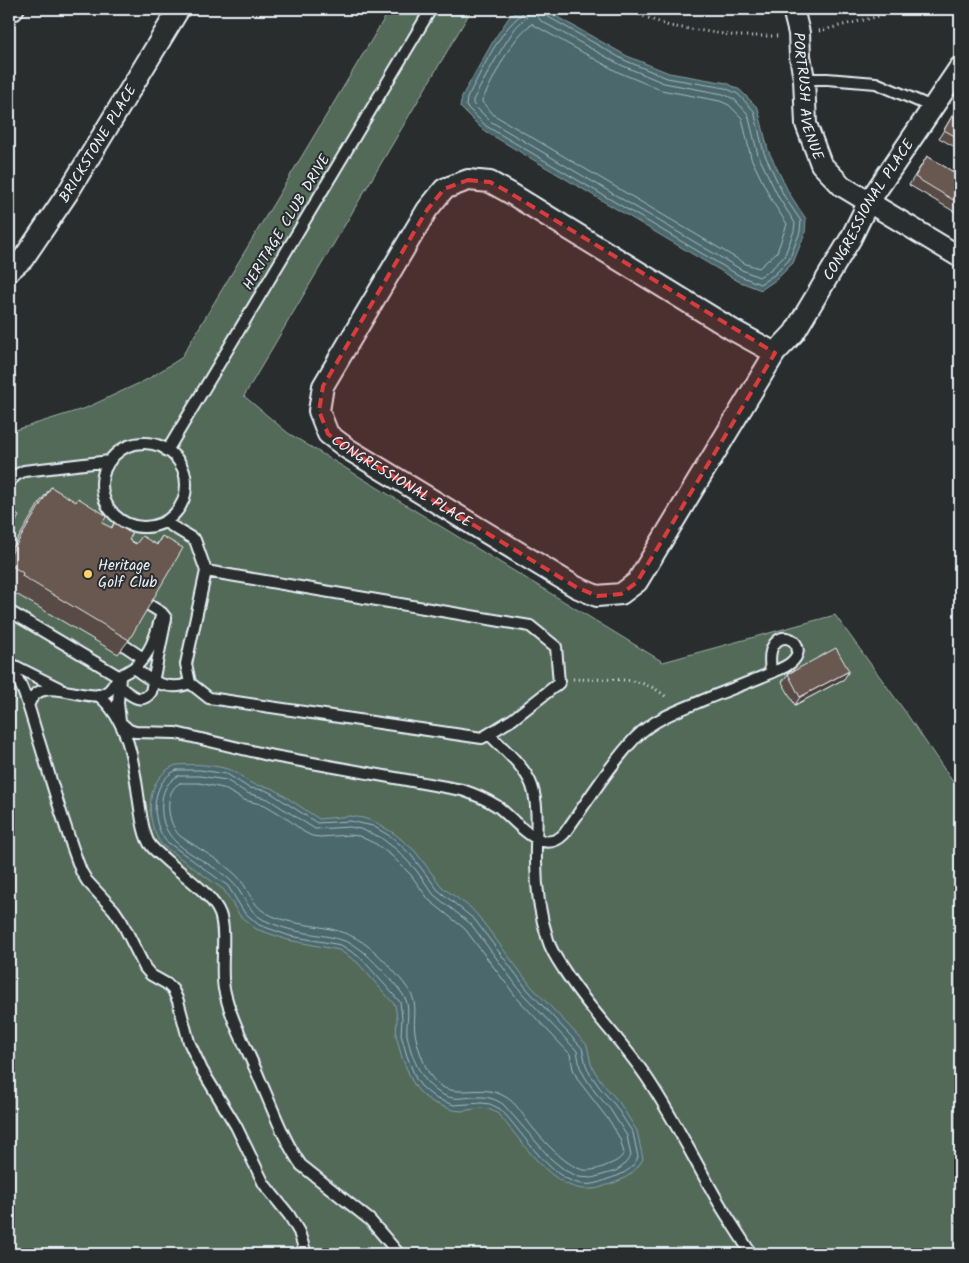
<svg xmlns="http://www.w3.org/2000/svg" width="969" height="1263" viewBox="0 0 969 1263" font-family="Kalam,sans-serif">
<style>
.green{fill:#526b58;stroke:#9daea8}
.water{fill:#4b696d;stroke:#8a9fa5}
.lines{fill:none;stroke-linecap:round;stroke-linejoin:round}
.shore{stroke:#a9bbc0;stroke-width:1}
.service-casing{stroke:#e8f1f8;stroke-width:14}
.minor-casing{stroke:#e8f1f8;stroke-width:24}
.path{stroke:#e8f1f8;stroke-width:3;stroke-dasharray:1 4;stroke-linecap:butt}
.service{stroke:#2a2d2e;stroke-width:10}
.minor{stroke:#2a2d2e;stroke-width:20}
.wall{fill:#594c44;stroke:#e8f1f8}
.shaded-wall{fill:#483e37;stroke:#e8f1f8}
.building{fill:#67584f;stroke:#e8f1f8}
.marked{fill:#d83c3d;fill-opacity:0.2;stroke:#d83c3d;stroke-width:4;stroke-dasharray:10 6;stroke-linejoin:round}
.poi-dot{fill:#ffd166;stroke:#2a2d2e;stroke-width:2}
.labels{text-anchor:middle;stroke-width:4;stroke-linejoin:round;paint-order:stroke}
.street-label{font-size:15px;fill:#e8f1f8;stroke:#2a2d2e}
.poi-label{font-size:15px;fill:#e8f1f8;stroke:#2a2d2e;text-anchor:start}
</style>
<rect width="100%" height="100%" fill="#2a2d2e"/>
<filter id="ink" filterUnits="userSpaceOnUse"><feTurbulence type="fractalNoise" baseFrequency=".02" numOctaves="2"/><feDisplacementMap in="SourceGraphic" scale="10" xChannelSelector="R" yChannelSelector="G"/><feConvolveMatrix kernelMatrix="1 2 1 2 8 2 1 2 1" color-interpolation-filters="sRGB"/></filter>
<g filter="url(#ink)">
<path class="green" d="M 390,9 L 472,9 L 244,396 L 288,433 L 663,662 L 835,615 L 904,710 L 957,788 L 960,790 L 960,1254 L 9,1254 L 9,432 L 86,408 L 148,379 L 181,358 Z"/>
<path class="water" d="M 521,9 L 543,9 L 627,56 L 669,73 L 727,83 L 740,90 L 758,108 L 768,150 L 789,193 L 806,219 L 805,233 L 793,263 L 777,279 L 761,290 L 738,281 L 483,130 L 460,107 L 462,96 L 495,38 L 510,16 Z
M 176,765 C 194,764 218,764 235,772 C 241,775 245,780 251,783 C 259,787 266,785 274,789 L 319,819 L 350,816 L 363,818 L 375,822 L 395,834 L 415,851 L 442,887 L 471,908 L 479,917 L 531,986 L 587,1045 L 591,1064 L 595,1072 L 604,1085 L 619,1102 L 637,1131 L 643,1159 C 635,1173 625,1179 611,1184 C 605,1185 599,1189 593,1189 C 552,1194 521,1138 497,1113 L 489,1109 L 481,1108 L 462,1111 L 453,1110 L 434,1103 L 425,1097 L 417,1089 L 412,1081 L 402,1058 L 396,1035 L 397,1018 L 395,1005 L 357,962 L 339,950 L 288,940 L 256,929 L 240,916 L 224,890 L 162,845 C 144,821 145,777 176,765 Z"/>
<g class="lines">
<path class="shore" d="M 523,9 L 522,14 C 498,32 482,71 467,98 L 466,106 L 486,126 L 740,276 L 760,284 L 774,275 L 789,260 L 800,232 L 801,221 L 784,196 L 764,153 L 754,111 L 738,94 L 725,88 L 667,78 L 624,60 L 545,15 L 542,9
M 529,9 C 529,19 519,22 514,30 C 499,52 486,76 473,100 L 473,104 L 490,121 L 742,270 L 759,277 L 770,270 L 784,257 L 794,231 L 795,223 L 779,198 L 758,155 L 748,114 L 734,99 L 723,94 L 664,83 L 621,65 L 541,21 L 536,15 L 535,9
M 532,24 L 618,72 L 661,90 L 720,101 L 729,105 L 742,118 L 751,158 L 772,201 L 787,224 L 777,252 L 759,268 L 746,264 L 494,115 L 482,102 L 482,100 C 495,77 510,38 532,24 Z
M 177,770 L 200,770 L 227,774 L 249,788 L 265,790 L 271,793 L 317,823 L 350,821 L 373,826 L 393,838 L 411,855 L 438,890 L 475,920 L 527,989 L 582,1048 L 586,1065 L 590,1074 L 600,1088 L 615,1105 L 633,1133 L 638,1157 C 632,1171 621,1175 608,1179 C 603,1181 598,1183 593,1184 C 554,1190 524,1132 500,1109 L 490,1104 L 481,1103 L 454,1105 L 437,1099 L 429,1093 L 421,1086 L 416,1079 L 407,1056 L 401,1035 L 402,1018 L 400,1002 L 361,958 L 341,945 L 290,936 L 259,925 L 244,912 L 228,886 L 166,841 C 150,821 150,781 177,770 Z
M 178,776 L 200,776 L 226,780 L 247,793 L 268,799 L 315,829 L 350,827 L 360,829 L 380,837 L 397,850 L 416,870 L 434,895 L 471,924 L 522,993 L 577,1051 L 580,1067 L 585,1077 L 595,1092 L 610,1109 L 627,1136 L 631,1156 L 623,1166 L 616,1171 L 592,1178 L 579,1177 L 566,1171 L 551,1159 L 503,1104 C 496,1100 490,1097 481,1097 C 464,1096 455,1103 438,1092 C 421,1081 410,1054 407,1034 C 406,1023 410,1011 406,1000 C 400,987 376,964 366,954 C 349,938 329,937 307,933 C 292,931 277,926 264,920 C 246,911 244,892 230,880 C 201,853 157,849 162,800 C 163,790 169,780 178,776 Z
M 180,783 L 199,783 L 223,788 L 244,800 L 265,805 L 285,817 L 304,832 L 312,836 L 320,837 L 349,835 L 359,836 L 376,844 L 392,856 L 411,875 L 429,900 L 465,929 L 517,998 L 570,1054 L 573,1069 L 578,1080 L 611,1123 L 620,1139 L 624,1153 C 619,1162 611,1163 603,1167 C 597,1169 591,1171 584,1170 C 565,1167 537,1134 526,1119 C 519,1109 513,1100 502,1095 C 477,1082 449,1104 430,1075 C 424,1065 416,1043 415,1032 C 413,1021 417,1010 413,998 C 409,986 380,955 369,947 C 336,920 301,931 266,913 C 251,905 248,886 236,875 C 221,861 198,848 180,836 C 168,825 162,792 180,783 Z"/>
<g class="service-casing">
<path id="service" d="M 16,14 L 19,9
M 804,79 L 827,79 L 876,83 L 932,107
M 9,378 L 9,381
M102 485a42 42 0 1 1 84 0a42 42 0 1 1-84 0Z
M 167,451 L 431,9
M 9,482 L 16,475 L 24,471 L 110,461
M 165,522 L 195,540 L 206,571 L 530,626 L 556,647 L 559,683 L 513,719 L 482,738 L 209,698 L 190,683 L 186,664 L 206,571
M 9,611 L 120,677
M 125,646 L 143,658
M 9,663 L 59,688
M 9,666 C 25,684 32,721 40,744 C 53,787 65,829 81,871 L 87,881 L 114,910 L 122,922 L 145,968 L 151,975 L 167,984 L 173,990 L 178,1001 L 189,1042 L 202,1070 L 236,1126 L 264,1184 L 289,1215 L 299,1232 L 306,1254
M 134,668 C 150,681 169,692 190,683
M 120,677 L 118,702 L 120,722 L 129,730 L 135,732 L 176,733 L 268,755 L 462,790 C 474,794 486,799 497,806 C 515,819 541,858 564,834 C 587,802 609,766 636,737 C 655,718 682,709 706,699 C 731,689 756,680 780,669 C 814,655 791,629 777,641 C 768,649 770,662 771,673
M 119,686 C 129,694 141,706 151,692 L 166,618 L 162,613 L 149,605
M 98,695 C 129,720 134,765 139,802 C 141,814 142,827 147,839 C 150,848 160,854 167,861 C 182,874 213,895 220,914 C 227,933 220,966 224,989 C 231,1021 248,1050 260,1080 C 273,1109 283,1139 301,1165 L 370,1220 L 399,1254
M 28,706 C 38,673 80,700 100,695 C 112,692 112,685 119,677 C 123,673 130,671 135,667 C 152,652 156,634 162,613
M 489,734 C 504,750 524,765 532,786 C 540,811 535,837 536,862 C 536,888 540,915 548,940 C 551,951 558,961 564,970 C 588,1009 622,1040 647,1078 C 674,1118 695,1162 719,1203 C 729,1220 741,1237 751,1254"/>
</g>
<g class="minor-casing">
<g id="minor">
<path id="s1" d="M 793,9 L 799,33 L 800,56 L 804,79 L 806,124 L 821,164 L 842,186 L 960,257"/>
<path id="s2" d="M 9,271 L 23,259 L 67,194 L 179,9"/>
<path id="s3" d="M 775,353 L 733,330 L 510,193 L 490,182 L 468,180 L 444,189 L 427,210 L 323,386 L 319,411 L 328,434 L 348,449 L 576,587 L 597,596 L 621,594 L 637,582 L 775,353 L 794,333 L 851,238 L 868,203 L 960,67"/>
</g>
</g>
<path class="path" d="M 625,9 L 669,26 L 738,36 L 780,36
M 819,31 L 876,17 L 895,9
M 573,679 C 605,681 642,673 667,698"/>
<use href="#service" class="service"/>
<use href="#minor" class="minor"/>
</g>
<path class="wall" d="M 955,111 L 960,114 L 960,150 L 939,138 Z
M 927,156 L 960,176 L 960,215 L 909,185 Z
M 51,487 L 102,523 L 111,528 L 114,523 L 129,540 L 136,544 L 156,545 L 162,536 L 129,640 L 118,654 L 11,591 L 13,587 L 9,585 L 9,554 L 40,502 Z
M 788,674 L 844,679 L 795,705 L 782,682 Z"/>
<path class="shaded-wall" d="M 849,671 L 844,679 L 795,705 L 800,697 Z"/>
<path class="building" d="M 955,111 L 960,114 L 960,139 L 944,130 Z
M 927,156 L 960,176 L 960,204 L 915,177 Z
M 51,487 L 76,502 L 78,498 L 107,516 L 102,523 L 112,528 L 114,523 L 132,534 L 129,540 L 136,544 L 142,536 L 157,545 L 162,536 L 183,548 L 129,640 L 22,576 L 23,573 L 9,564 L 9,557 Z
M 9,510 L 19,516 L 9,534 Z
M 836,648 L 849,671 L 800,697 L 788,674 Z"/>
</g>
<path class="marked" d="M 468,180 L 490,182 L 510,193 L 775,353 L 637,582 L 621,594 L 597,596 L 576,587 L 348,449 L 328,434 L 319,411 L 323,386 L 427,210 L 444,189 Z"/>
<circle class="poi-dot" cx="88" cy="574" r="5"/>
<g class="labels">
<g class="street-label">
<text dy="5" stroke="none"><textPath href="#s1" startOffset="89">PORTRUSH AVENUE</textPath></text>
<text dy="5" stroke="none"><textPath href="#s2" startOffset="156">BRICKSTONE PLACE</textPath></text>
<text dy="5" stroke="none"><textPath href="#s3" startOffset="1459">CONGRESSIONAL PLACE</textPath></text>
<text transform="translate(286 222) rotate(-59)" y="5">HERITAGE CLUB DRIVE</text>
<text dy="5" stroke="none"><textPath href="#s3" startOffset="749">CONGRESSIONAL PLACE</textPath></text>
</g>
<g class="poi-label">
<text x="98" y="570">Heritage<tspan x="98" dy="17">Golf Club</tspan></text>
</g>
</g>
<rect width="969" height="1263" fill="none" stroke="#2a2d2e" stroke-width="30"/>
<rect x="15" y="15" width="939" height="1233" fill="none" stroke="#e8f1f8" stroke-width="2" filter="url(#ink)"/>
</svg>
